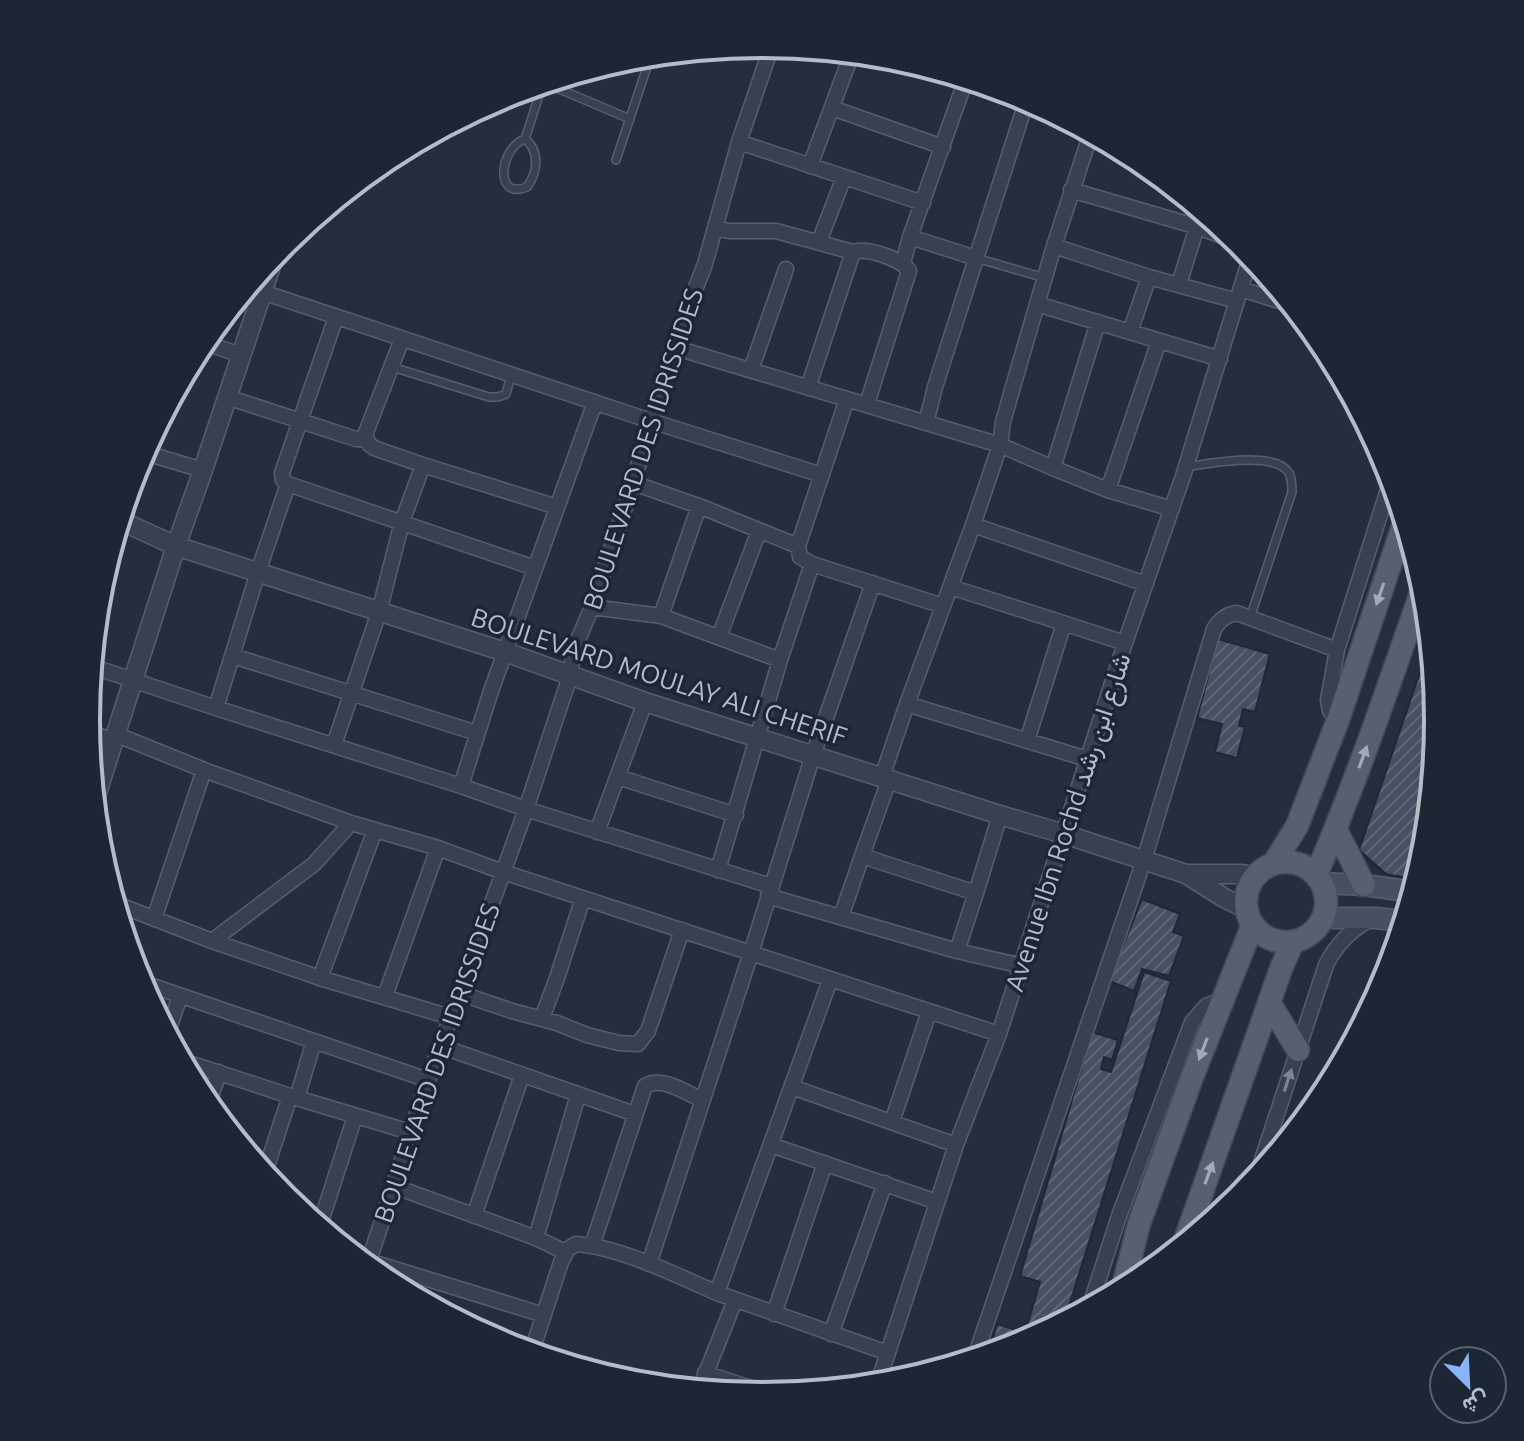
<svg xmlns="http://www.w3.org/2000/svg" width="1524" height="1441" viewBox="0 0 1524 1441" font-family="Ubuntu,Vazirmatn,sans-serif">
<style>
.building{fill:url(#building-hatch);stroke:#1f2835;stroke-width:2}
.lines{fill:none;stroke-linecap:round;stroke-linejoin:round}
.service-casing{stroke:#565f6c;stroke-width:10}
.minor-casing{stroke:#565f6c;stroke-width:17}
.tertiary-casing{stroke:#565f6c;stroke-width:21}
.secondary-casing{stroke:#565f6c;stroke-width:23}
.primary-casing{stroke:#414a57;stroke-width:25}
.service{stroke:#38414e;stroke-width:7}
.minor{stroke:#38414e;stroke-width:14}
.tertiary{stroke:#38414e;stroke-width:18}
.secondary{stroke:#465061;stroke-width:20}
.primary{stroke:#56606e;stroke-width:22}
.oneway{fill:#a1aab7}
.oneway2{fill:#7c8592}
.labels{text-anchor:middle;stroke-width:7;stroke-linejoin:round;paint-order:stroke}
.street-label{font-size:26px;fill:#b4bcc9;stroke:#1d2633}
.rim{fill:none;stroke:#b4bcc9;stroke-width:4}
</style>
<defs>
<pattern id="building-hatch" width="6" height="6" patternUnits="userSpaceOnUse" patternTransform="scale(2)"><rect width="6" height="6" fill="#455162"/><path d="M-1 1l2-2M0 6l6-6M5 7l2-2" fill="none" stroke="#5d6877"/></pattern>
</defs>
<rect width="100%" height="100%" fill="#242f3e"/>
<path class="building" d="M 1218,639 L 1270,654 L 1255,712 L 1243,709 L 1239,726 L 1245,727 L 1237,758 L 1215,752 L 1222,724 L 1197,718 Z
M 1431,640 L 1438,721 L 1425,853 L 1417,880 L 1386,874 L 1359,850 Z
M 1142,899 L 1180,914 L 1173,932 L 1184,936 L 1169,976 L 1142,969 L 1134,991 L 1109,981 Z
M 1144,972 L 1171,981 L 1064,1322 L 1020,1346 L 988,1356 L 997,1324 L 1025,1333 L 1040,1282 L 1020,1276 L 1092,1032 L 1118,1040 L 1112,1060 L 1104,1057 L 1101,1069 L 1111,1072 Z"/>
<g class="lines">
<g class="service-casing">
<path id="service" d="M 545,83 L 630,119
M 525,139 C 540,151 538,172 527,187 C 493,201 500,147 525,139 Z
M 525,139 L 543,83
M 616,160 L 651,55
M 976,258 L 1045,278
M 392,367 L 489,397 L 498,397 L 506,394 L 511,375
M 1185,467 C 1208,464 1275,450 1289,473 C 1292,479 1292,485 1292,492 L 1250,618"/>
</g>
<g class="minor-casing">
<path id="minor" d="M 832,108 L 943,147
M 1091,133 L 1054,246 L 1149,277 L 1237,301
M 739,142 L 923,203
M 810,166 L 852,53
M 1071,190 L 1198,227 L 1241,243
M 715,228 L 729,231 L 776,231 L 853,252
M 910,237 L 976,258
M 819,242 L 844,177
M 903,263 L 910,237 L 966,79
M 1149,277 L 1130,332 L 1220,359
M 1179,284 L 1202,211
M 247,287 L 651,421 L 822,475
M 1241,289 L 1292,305
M 1037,304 L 1130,332
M 336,317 L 282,473 L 283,480 L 288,484 L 535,568
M 1098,322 L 1053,468 L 1108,490
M 1159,341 L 1108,490 L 1172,509
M 202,342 L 241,355
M 673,347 L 1000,445 L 1053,468
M 751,370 L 786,269
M 808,388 L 853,252 C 867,247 902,259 909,271 L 867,404
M 227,397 L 356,439 L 367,440
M 847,399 L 798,546 L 800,557 L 812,564 L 943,606
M 926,423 L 935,387 L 1027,99
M 142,452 L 203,470
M 423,465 L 557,507
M 633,483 L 699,506 L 798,546
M 973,525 L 1146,584
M 951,587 L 1125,643
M 97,600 L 121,521
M 592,607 L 661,616 L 780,660
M 661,616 L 699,506
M 719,637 L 759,531
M 233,656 L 477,733
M 91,666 L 216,708 L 461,786 L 526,809 L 771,886
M 907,704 L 1087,759
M 216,708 L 258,572 L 288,484
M 1338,720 L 1330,711 L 1328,700 L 1337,650 L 1392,477
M 87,731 L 113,741
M 115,734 L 204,770 L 351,823 L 438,848 L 503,872 L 999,1034
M 1027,741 L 1064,623
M 334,745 L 379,612 L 402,522 L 423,465 L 374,448 L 369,444 L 365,435 L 402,339
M 618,777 L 736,815
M 882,777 L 907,704 L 973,525 L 1000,445 L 1003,422 L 1012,390 L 1054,246
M 889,780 L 862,856 L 976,893 L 957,951 L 1022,966
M 461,786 L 491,691 L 595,402
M 597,832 L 645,702
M 718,870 L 780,660 L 812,564
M 976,893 L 1000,815
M 768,896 L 957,951
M 114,903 L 212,941 L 320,978 L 375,830
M 841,917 L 862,856
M 154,919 L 204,770
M 212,941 L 314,864 L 351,823
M 320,978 L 450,1017
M 138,981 L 428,1080
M 459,993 L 512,1011 L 557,1023 L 587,1035 L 619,1043 L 638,1044 L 648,1031 L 682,930
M 385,996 L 438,848
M 542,1018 L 557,978 L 583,898
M 167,1035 L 180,996
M 440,1046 L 635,1114
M 180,1060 L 290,1096 L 410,1132
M 792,1087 L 956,1145
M 297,1098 L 314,1041
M 208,1106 L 219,1072
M 892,1122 L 929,1012
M 771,1145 L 937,1202
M 264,1175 L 290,1096
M 1255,1181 L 1326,965 C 1336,945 1350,930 1370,920
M 393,1186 L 536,1238
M 474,1216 L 522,1075
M 319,1228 L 355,1116
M 592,1246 L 645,1086 C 662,1076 685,1092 702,1100
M 565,1252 L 536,1238 L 578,1095
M 353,1256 L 544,1315
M 649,1264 L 751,953 L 813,755 L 873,583
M 367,1267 L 428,1080 L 526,809 L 570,676 L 574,649 L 592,607 L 633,483 L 673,347 L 705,264 L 739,142 L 772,45
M 717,1293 L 888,1353
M 1089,1309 L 1119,1216 L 1192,1022 L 1206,1006 L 1223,999
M 774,1314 L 825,1163
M 831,1334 L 885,1183
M 531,1354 L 561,1262 L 568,1249 L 576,1244 C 620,1247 676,1275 717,1293 L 830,980
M 974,1360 L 1144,860 L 1214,629 C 1220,620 1225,615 1237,613 L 1337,650
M 705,1373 L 775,1396
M 877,1386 L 956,1145 L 999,1034 L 1125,643 L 1183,476 L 1251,255
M 699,1391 L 735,1300"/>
</g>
<g class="tertiary-casing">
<path id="tertiary" d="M 119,520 L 176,546 L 505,652 L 645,702 L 1000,815 L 1064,834 L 1186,874 L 1224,898 L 1247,909
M 94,802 L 176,546 L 203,470 L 276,251
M 1186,874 L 1241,874 L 1255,876"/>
</g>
<g class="secondary-casing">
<path id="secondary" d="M 1322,883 L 1364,885 L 1414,892
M 1323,918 L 1375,918 L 1405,921"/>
</g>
<g class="primary-casing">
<path id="primary" d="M 1336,830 L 1364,885
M1246 902a40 40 0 1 1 80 0a40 40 0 1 1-80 0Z
M 1274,863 L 1297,826 L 1338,720 L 1405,520
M 1316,875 C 1357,780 1390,682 1424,584
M 1269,1002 L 1298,1050
M 1183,1246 L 1282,966 L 1293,942
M 1122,1291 L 1139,1224 L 1191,1080 L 1253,924"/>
</g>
<use href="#service" class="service"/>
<use href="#minor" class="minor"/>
<use href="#tertiary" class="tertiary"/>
<use href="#secondary" class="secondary"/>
<use href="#primary" class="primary"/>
</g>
<defs><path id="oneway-solid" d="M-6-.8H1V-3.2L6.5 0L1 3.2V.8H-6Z" transform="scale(2)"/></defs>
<g class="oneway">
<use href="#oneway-solid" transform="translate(1380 594) rotate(109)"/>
<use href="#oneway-solid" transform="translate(1363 757) rotate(-70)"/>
<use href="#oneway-solid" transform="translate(1203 1049) rotate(111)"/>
<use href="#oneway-solid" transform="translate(1209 1173) rotate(-70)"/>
</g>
<use class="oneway2" href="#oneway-solid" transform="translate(1288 1080) rotate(-72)"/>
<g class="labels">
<g class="street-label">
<text transform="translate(643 449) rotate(-72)" y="9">BOULEVARD DES IDRISSIDES</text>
<text transform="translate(659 677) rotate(18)" y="9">BOULEVARD MOULAY ALI CHERIF</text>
<text transform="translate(1068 822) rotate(-72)" y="9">Avenue Ibn Rochd شارع ابن رشد</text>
<text transform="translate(437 1063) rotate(-71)" y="9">BOULEVARD DES IDRISSIDES</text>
</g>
</g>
<path d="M0 0H1524V1441H0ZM100 720a662 662 0 1 1 1324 0a662 662 0 1 1-1324 0Z" fill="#1d2633" fill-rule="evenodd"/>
<path class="rim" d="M100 720a662 662 0 1 1 1324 0a662 662 0 1 1-1324 0Z"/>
<g transform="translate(1468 1385) rotate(156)"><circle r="38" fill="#1d2633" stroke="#59626f" stroke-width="2"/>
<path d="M0-6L14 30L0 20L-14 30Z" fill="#8ab4f8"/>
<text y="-12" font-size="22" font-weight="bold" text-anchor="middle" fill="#b4bcc9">ش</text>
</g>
</svg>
